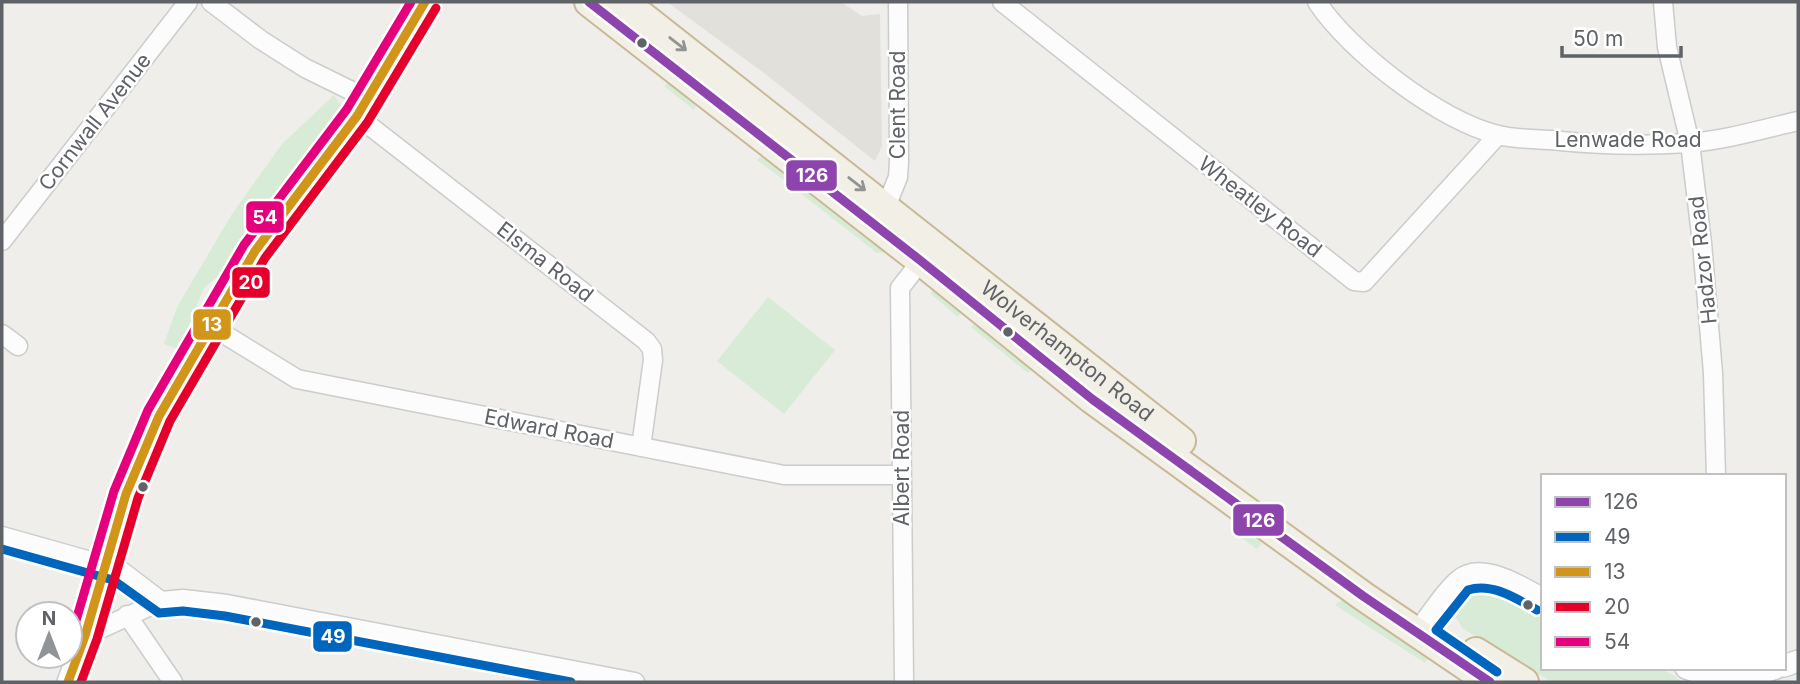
<svg xmlns="http://www.w3.org/2000/svg" width="1800" height="684" viewBox="0 0 1800 684" font-family="Inter,sans-serif">
<style>
.education{fill:#e2e0da}
.green{fill:#d8ebd6}
.lines{fill:none;stroke-linecap:round;stroke-linejoin:round}
.minor-casing{stroke:#cbcccc;stroke-width:21}
.tertiary-casing{stroke:#cbcccc;stroke-width:24}
.trunk-casing{stroke:#c8b996;stroke-width:32}
.minor{stroke:#fdfcfc;stroke-width:18}
.tertiary{stroke:#fdfcfc;stroke-width:21}
.trunk{stroke:#f2f0e6;stroke-width:28}
.bus-1-casing{stroke:#fff;stroke-width:14}
.bus-2-casing{stroke:#fff;stroke-width:14}
.bus-3-casing{stroke:#fff;stroke-width:14}
.bus-4-casing{stroke:#fff;stroke-width:14}
.bus-5-casing{stroke:#fff;stroke-width:14}
.bus-1{stroke:#8e44ad;stroke-width:9}
.bus-2{stroke:#0065bd;stroke-width:9}
.bus-3{stroke:#d1951a;stroke-width:9}
.bus-4{stroke:#e4002b;stroke-width:9}
.bus-5{stroke:#e5007d;stroke-width:9}
.oneway{stroke:#929494}
.bus-dot{fill:#5f6368;stroke:#fff;stroke-width:2.5}
.labels{text-anchor:middle;stroke-width:5;stroke-linejoin:round;paint-order:stroke}
.street-label{font-size:21px;fill:#5f6368;stroke:#fff}
.line-badge{stroke:#fff;stroke-width:2.5}
.badge-label{font-size:19px;text-anchor:middle;font-weight:bold;fill:#fff}
</style>
<rect width="100%" height="100%" fill="#efeeea"/>
<path class="education" d="M 667,2 L 841,2 L 862,16 L 880,14 L 882,146 L 875,161 L 764,73 Z"/>
<path class="green" d="M 671,80 L 698,101 L 694,110 L 664,86 Z
M 334,95 L 342,107 L 339,120 L 237,260 L 203,289 L 180,350 L 164,344 L 177,307 L 232,214 L 282,144 Z
M 764,154 L 791,171 L 785,181 L 757,160 Z
M 805,186 L 887,252 L 877,253 L 799,192 Z
M 937,288 L 964,309 L 958,317 L 930,293 Z
M 768,297 L 835,350 L 784,414 L 717,361 Z
M 979,320 L 1034,366 L 1028,373 L 971,327 Z
M 1245,526 L 1260,537 L 1261,545 L 1257,549 L 1236,534 L 1239,529 Z
M 1496,587 L 1543,610 L 1543,668 L 1659,668 L 1675,676 L 1681,682 L 1552,682 L 1462,628 L 1455,615 L 1469,592 Z
M 1344,598 L 1429,657 L 1425,663 L 1335,605 Z"/>
<g class="lines">
<g class="minor-casing">
<path id="minor" d="M 211,2 L 261,40 L 305,68 L 368,99
M 1002,2 L 1354,281 L 1364,282 L 1498,135
M 1317,2 C 1350,52 1439,120 1498,135 C 1514,139 1534,139 1551,140 C 1596,145 1644,146 1689,143 C 1726,140 1763,129 1798,121
M 1663,2 L 1667,47 L 1690,143 L 1702,243 L 1713,373 L 1716,476
M 357,116 L 646,341 L 652,349 L 653,360 L 641,447
M 886,207 L 898,177 L 899,162 L 898,2
M 2,241 L 188,2
M 211,326 L 297,379 L 784,475 L 902,475
M 2,334 L 18,346
M 2,536 L 119,569 L 161,601
M 127,615 L 173,682
M 85,636 L 161,601 L 183,599 L 227,604 L 635,682
M 904,682 L 900,288 L 921,261"/>
</g>
<g class="tertiary-casing">
<path id="tertiary" d="M 1427,620 C 1437,607 1447,591 1459,581 C 1482,561 1521,588 1543,599
M 1784,666 L 1798,661
M 1686,668 C 1729,684 1733,682 1776,668
M 68,682 L 85,636 L 126,494 L 159,416 L 255,251 L 357,116 L 425,2"/>
</g>
<g class="trunk-casing">
<g id="trunk">
<path d="M 589,2 L 921,261 L 1092,399 L 1363,596 L 1490,682"/>
<path id="s1" d="M 624,2 L 1181,441"/>
<path d="M 1476,652 L 1524,682"/>
</g>
</g>
<use href="#minor" class="minor"/>
<use href="#tertiary" class="tertiary"/>
<use href="#trunk" class="trunk"/>
<g class="bus-1-casing">
<path id="bus-1" d="M 589,2 L 921,261 L 1092,399 L 1363,596 L 1490,682"/>
</g>
<g class="bus-2-casing">
<path id="bus-2" d="M 2,549 L 113,580 L 159,613 L 183,611 L 225,616 L 571,682
M 1497,672 L 1436,630 L 1468,590 C 1492,582 1517,599 1537,610"/>
</g>
<g class="bus-3-casing">
<path id="bus-3" d="M 68,682 L 85,636 L 126,494 L 159,416 L 255,251 L 357,116 L 425,2"/>
</g>
<g class="bus-4-casing">
<path id="bus-4" d="M 81,682 L 97,639 L 138,498 L 170,421 L 265,258 L 367,123 L 436,8"/>
</g>
<g class="bus-5-casing">
<path id="bus-5" d="M 70,641 L 114,491 L 148,410 L 244,245 L 347,109 L 411,2"/>
</g>
<use href="#bus-1" class="bus-1"/>
<use href="#bus-2" class="bus-2"/>
<use href="#bus-3" class="bus-3"/>
<use href="#bus-4" class="bus-4"/>
<use href="#bus-5" class="bus-5"/>
</g>
<defs><path id="oneway-shaft" d="M-6 0H5M1.5-3L5.5 0L1.5 3" fill="none" stroke-width="1.6" stroke-linecap="round" stroke-linejoin="round" transform="scale(1.75)"/></defs>
<g class="oneway">
<use href="#oneway-shaft" transform="translate(678 44) rotate(38)"/>
<use href="#oneway-shaft" transform="translate(857 184) rotate(38)"/>
</g>
<g class="bus-dot">
<circle cx="642" cy="43" r="6"/>
<circle cx="1008" cy="332" r="6"/>
<circle cx="143" cy="487" r="6"/>
<circle cx="1528" cy="605" r="6"/>
<circle cx="256" cy="622" r="6"/>
</g>
<g class="labels">
<g class="street-label">
<text transform="translate(898 105) rotate(-90)" y="7">Clent Road</text>
<text transform="translate(95 122) rotate(-52)" y="7">Cornwall Avenue</text>
<text x="1628" y="147">Lenwade Road</text>
<text transform="translate(1260 207) rotate(38)" y="7">Wheatley Road</text>
<text transform="translate(1703 260) rotate(-96)" y="7">Hadzor Road</text>
<text transform="translate(545 262) rotate(38)" y="7">Elsma Road</text>
<text dy="7" stroke="none"><textPath href="#s1" startOffset="564">Wolverhampton Road</textPath></text>
<text transform="translate(549 429) rotate(11)" y="7">Edward Road</text>
<text transform="translate(902 468) rotate(-90)" y="7">Albert Road</text>
</g>
</g>
<g class="line-badge">
<rect x="785" y="159" width="53" height="33" rx="7" fill="#8e44ad"/>
<rect x="245" y="200" width="40" height="34" rx="7" fill="#e5007d"/>
<rect x="231" y="266" width="40" height="33" rx="7" fill="#e4002b"/>
<rect x="192" y="308" width="40" height="33" rx="7" fill="#d1951a"/>
<rect x="1232" y="503" width="53" height="34" rx="7" fill="#8e44ad"/>
<rect x="312" y="620" width="41" height="33" rx="7" fill="#0065bd"/>
</g>
<g class="badge-label">
<text x="812" y="182">126</text>
<text x="265" y="224">54</text>
<text x="251" y="289">20</text>
<text x="212" y="331">13</text>
<text x="1259" y="527">126</text>
<text x="333" y="643">49</text>
</g>
<rect width="1800" height="684" fill="none" stroke="#5f6368" stroke-width="7"/>
<rect x="1541" y="474" width="245" height="196" fill="#ffffff" stroke="#bfc1c3" stroke-width="2"/>
<rect x="1555" y="497" width="35" height="10" fill="#8e44ad" stroke="#bfc1c3" stroke-width="2"/>
<text x="1604" y="509" font-size="21" fill="#5f6368">126</text>
<rect x="1555" y="532" width="35" height="10" fill="#0065bd" stroke="#bfc1c3" stroke-width="2"/>
<text x="1604" y="544" font-size="21" fill="#5f6368">49</text>
<rect x="1555" y="567" width="35" height="10" fill="#d1951a" stroke="#bfc1c3" stroke-width="2"/>
<text x="1604" y="579" font-size="21" fill="#5f6368">13</text>
<rect x="1555" y="602" width="35" height="10" fill="#e4002b" stroke="#bfc1c3" stroke-width="2"/>
<text x="1604" y="614" font-size="21" fill="#5f6368">20</text>
<rect x="1555" y="637" width="35" height="10" fill="#e5007d" stroke="#bfc1c3" stroke-width="2"/>
<text x="1604" y="649" font-size="21" fill="#5f6368">54</text>
<g transform="translate(49 635)"><circle r="33" fill="#ffffff" stroke="#bfc1c3" stroke-width="2"/>
<path d="M0-5L12 26L0 18L-12 26Z" fill="#919496"/>
<text y="-10" font-size="19" font-weight="bold" text-anchor="middle" fill="#5f6368">N</text>
</g>
<path d="M1562 46v10h119v-10" fill="none" stroke="#5f6368" stroke-width="3.5"/>
<text x="1573" y="46" font-size="21" fill="#5f6368" stroke="#ffffff" stroke-width="5" paint-order="stroke">50 m</text>
</svg>
